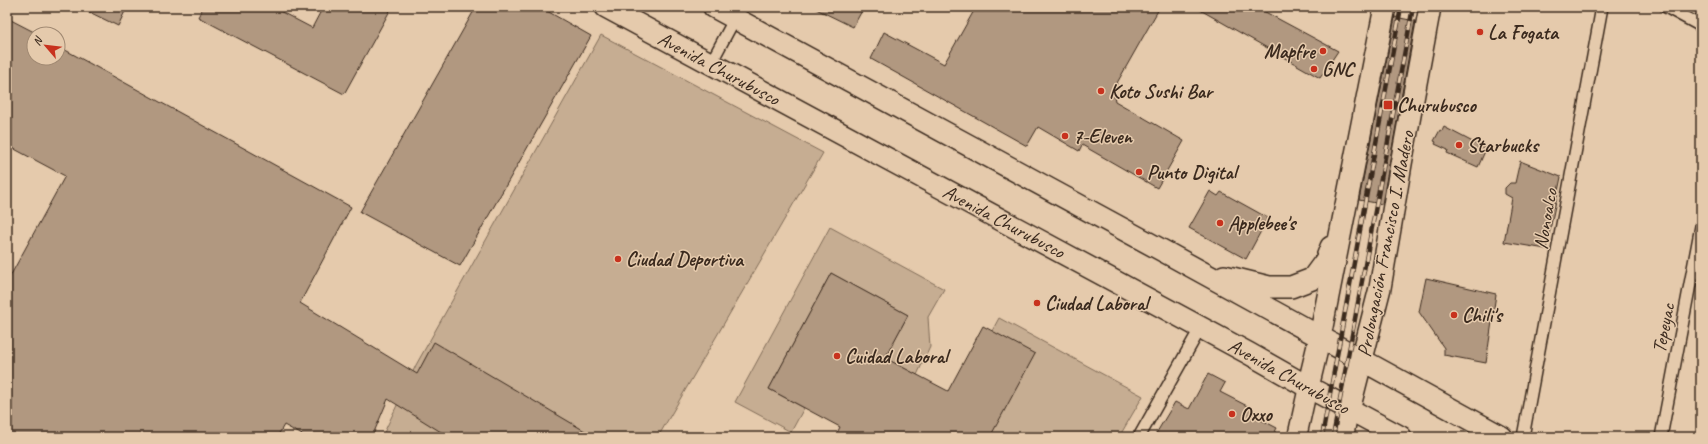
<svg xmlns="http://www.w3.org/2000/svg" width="1708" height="444" viewBox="0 0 1708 444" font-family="Caveat,sans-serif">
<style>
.green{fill:#c6ad92;stroke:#806c58}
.building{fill:#b19880;stroke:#3b2a1e}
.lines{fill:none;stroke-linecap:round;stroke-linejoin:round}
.street-casing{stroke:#3b2a1e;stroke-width:14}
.primary-casing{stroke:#3b2a1e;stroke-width:21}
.highway-casing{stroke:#3b2a1e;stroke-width:24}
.street{stroke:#e5caac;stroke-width:11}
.primary{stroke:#e5caac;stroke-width:18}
.highway{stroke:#e5caac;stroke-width:21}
.rail-casing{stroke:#3b2a1e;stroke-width:4.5}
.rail{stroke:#e5caac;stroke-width:3;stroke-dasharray:9;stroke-linecap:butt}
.poi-dot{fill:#c8321e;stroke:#e5caac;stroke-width:1.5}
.labels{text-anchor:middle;stroke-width:3;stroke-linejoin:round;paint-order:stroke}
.poi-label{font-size:20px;font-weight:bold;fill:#3b2a1e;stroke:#e5caac;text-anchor:start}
.street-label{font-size:20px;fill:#3b2a1e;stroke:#e5caac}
</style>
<rect width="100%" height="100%" fill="#e5caac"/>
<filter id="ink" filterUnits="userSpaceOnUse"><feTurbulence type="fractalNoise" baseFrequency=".025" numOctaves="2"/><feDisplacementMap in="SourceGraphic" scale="8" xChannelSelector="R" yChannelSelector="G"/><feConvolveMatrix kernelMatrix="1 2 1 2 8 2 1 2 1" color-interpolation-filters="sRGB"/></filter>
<g filter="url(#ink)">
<path class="green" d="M 601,35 L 823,153 L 658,437 L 382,437 L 416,365 Z
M 830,227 L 944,289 L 928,317 L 930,347 L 917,375 L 885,358 L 908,315 L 831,273 L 769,389 L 804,408 L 791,432 L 735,402 Z
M 999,318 L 1143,396 L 1119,437 L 990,437 L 992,331 Z"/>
<path class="building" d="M 79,7 L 127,7 L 118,26 Z
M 203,7 L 272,7 L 312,28 L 323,7 L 392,7 L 344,94 L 198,17 Z
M 476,7 L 540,7 L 591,36 L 460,266 L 360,212 Z
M 812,7 L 864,7 L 853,27 Z
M 976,7 L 1160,7 L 1113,90 L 1115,101 L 1184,141 L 1157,188 L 1082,145 L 1079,151 L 1038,127 L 1027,146 L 871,59 L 884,32 L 944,64 Z
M 1195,7 L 1256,7 L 1338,51 L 1320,78 Z
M 1395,17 L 1415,21 L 1382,204 L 1359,200 Z
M 7,18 L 34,32 L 34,58 L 58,58 L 58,46 L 351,207 L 300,303 L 417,374 L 434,342 L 595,437 L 449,437 L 388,399 L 372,437 L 306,437 L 284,425 L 277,437 L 7,437 L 7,282 L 65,176 L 7,145 Z
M 1444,127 L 1486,149 L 1478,167 L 1447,153 L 1448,150 L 1435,144 L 1436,142 L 1434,141 L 1440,130 L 1442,131 Z
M 1520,161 L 1561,177 L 1546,249 L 1504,242 L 1512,198 L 1505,194 L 1505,188 L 1510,183 L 1515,183 Z
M 1210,191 L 1218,196 L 1221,192 L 1268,218 L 1246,259 L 1189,228 Z
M 831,273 L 908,315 L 885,358 L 948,391 L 983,326 L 1035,354 L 990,437 L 881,437 L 873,433 L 871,437 L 835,437 L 840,427 L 769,389 Z
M 1426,278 L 1496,294 L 1486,363 L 1444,355 L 1444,348 L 1419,312 Z
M 1208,374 L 1225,383 L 1220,392 L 1253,409 L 1250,414 L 1277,428 L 1272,437 L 1154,437 L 1175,402 L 1189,409 Z"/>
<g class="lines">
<g class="street-casing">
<path id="street" d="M 1666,7 L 1701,26
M 711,63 L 741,7
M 1139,437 L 1201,327
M 1523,437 L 1602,7
M 1661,437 L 1701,226"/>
</g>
<g class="primary-casing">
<path id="primary" d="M 1297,437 L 1308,387
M 1344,437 L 1349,410"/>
</g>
<g class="highway-casing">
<path id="highway" d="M 606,7 L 1248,353 L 1308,387 L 1401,437
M 714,7 L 1167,253 L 1502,437
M 1224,276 L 1269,287 L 1291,287 L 1312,279 L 1326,260 L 1331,247
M 1308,387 L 1320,337 L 1385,7
M 1349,410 L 1380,288 L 1401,164 L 1430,7"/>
</g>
<use href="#street" class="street"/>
<use href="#primary" class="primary"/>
<use href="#highway" class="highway"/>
<g class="rail-casing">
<path id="rail" d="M 1322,437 L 1401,7
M 1333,437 L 1413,7"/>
</g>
<use href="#rail" class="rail"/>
</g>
</g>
<g class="poi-dot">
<circle cx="1480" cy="32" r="4"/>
<circle cx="1323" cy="51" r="4"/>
<circle cx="1314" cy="69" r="4"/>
<circle cx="1101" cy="91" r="4"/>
<rect x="1383" y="100" width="10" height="10" rx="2"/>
<circle cx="1065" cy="136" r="4"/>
<circle cx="1459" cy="145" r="4"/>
<circle cx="1139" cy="172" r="4"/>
<circle cx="1220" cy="223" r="4"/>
<circle cx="618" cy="259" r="4"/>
<circle cx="1037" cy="303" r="4"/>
<circle cx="1454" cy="315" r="4"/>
<circle cx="837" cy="356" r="4"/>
<circle cx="1232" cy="414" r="4"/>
</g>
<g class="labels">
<g class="poi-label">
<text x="1488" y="39">La Fogata</text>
<text x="1315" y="58" text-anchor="end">Mapfre</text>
<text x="1322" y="76">GNC</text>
<text x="1109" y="98">Koto Sushi Bar</text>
<text x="1397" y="112">Churubusco</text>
<text x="1073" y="143">7-Eleven</text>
<text x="1467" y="152">Starbucks</text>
<text x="1147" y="179">Punto Digital</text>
<text x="1228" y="230">Applebee's</text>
<text x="626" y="266">Ciudad Deportiva</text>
<text x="1045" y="310">Ciudad Laboral</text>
<text x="1462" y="322">Chili's</text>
<text x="845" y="363">Cuidad Laboral</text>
<text x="1240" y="421">Oxxo</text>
</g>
<g class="street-label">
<text transform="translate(719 68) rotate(28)" y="7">Avenida Churubusco</text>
<text transform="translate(1545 219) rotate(-80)" y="7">Nonoalco</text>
<text transform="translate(1004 221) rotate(28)" y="7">Avenida Churubusco</text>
<text transform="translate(1385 244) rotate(-79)" y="7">Prolongación Francisco I. Madero</text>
<text transform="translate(1663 328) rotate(-79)" y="7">Tepeyac</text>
<text transform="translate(1289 376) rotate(29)" y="7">Avenida Churubusco</text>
</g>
</g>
<rect width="1708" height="444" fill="none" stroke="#e5caac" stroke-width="24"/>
<rect x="12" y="12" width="1684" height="420" fill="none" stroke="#3b2a1e" stroke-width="1.5" filter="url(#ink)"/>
<g transform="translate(46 46) rotate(298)"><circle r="19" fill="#e5caac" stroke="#a18a73"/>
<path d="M0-3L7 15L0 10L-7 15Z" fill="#c8321e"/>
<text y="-6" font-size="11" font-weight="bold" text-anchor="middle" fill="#3b2a1e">N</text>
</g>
</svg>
